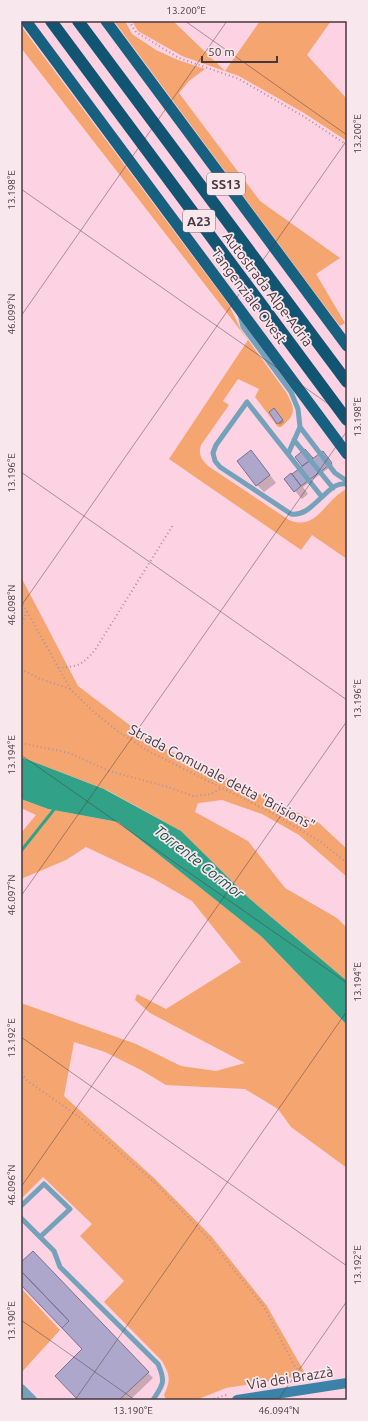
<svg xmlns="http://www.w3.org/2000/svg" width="368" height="1421" viewBox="0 0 368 1421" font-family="Ubuntu,sans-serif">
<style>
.green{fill:#f5a56f}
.water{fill:#31a288}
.shadow{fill:#0003}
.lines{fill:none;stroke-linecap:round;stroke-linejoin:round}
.stream{stroke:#31a288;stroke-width:3}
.building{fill:#aea7cc;stroke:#787194}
.path{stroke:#b1919c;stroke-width:2;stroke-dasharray:1 3;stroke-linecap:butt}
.service{stroke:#75a2bb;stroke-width:5}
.minor{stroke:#75a2bb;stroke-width:10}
.secondary{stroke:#3a82a8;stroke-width:10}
.trunk{stroke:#186080;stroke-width:11}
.motorway{stroke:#125573;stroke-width:12}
.ticks{fill:none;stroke:#48373d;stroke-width:1;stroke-opacity:0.45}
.labels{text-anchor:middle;stroke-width:3.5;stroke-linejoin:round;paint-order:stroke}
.shield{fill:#f9e7ee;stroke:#7d6c72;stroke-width:1}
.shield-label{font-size:13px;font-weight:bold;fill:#48373d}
.street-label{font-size:14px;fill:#48373d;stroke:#f9e7ee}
.water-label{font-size:15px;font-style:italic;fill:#155243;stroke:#f9e7ee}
.neatline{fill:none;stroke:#48373d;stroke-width:1.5}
.ticks-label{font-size:10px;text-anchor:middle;fill:#48373d}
</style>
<rect width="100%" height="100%" fill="#fdd2e2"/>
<path class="green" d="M 114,21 L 125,21 L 132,34 L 156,50 L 178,60 L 205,69 L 189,81 L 179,93 L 260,201 L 340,258 L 316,274 L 345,323 L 340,326 L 315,293 Z
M 132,21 L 173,21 L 225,71 L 260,21 L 331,21 L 307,55 L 347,99 L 347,141 L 304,113 L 239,76 L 182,56 L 138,31 Z
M 21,26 L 229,305 L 241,330 L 286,392 C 295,409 297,414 281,427 L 278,427 L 255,397 L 259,389 L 238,379 L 223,401 L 229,405 L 201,445 C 198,454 201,459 208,466 L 289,520 C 317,532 325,499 347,489 L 347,559 L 312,535 L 301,550 L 169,459 L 248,340 L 21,48 Z
M 21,577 L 78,686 L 152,742 L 319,823 L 347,849 L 347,877 L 299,835 L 262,814 L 222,800 L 198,803 L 195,812 L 248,841 L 285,888 L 337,918 L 347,928 L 347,981 L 250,899 L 181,831 L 107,790 L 21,757 Z
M 21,799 L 48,809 L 118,822 L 262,937 L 347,1025 L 347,1168 L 291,1127 L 278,1109 L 245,1089 L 166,1085 L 141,1070 L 105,1052 L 74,1042 L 64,1096 L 155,1179 L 212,1237 L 267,1306 L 306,1375 L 226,1388 L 196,1400 L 166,1400 L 164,1395 C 171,1380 170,1375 162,1361 L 104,1302 L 124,1281 L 80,1236 L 92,1224 L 43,1177 L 21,1199 L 21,1003 L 136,1044 L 181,1066 L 216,1071 L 245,1063 L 150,1013 L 135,1000 L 137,994 L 166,1009 L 241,962 L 192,901 L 154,879 L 86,847 L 66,860 L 21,879 L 21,833 L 36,815 L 21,808 Z
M 21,1288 L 60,1330 L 21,1373 Z"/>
<path class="water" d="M 21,757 L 104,789 L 181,831 L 250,899 L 347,981 L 347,1025 L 262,937 L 118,822 L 48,809 L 21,799 Z"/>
<path class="shadow" d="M 276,411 L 284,422 L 280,425 L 270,412 Z
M 251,452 L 258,459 L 276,483 L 264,492 L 257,485 Z
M 324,454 L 333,465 L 303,487 L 308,494 L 302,499 L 295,491 L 292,475 L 304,467 L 296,457 L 313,460 Z
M 33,1252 L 153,1378 L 130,1400 L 79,1400 L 84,1349 L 21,1284 L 21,1264 Z"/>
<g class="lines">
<path class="stream" d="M 21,851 L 56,807"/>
</g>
<path class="building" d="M 274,408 L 283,420 L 277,424 L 269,412 Z
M 305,449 L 313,458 L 302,466 L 295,457 Z
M 251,450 L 270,475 L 256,486 L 237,461 Z
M 323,451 L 332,463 L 301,486 L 292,474 Z
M 291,473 L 301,486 L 294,492 L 284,479 Z
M 33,1251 L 149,1372 L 119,1400 L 78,1400 L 55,1376 L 82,1349 L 62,1328 L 69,1321 L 21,1271 L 21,1262 Z
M 21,1271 L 69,1321 L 62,1328 L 21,1285 Z"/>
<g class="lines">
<path class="path" d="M 129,21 L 136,32 L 179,58 L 239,79 L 303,116 L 347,145
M 21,601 L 71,690 L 95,713 L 119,732 L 150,752 L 272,813 L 321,842 L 347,863
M 21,627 L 27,611
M 58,668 C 79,666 81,666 95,650 L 173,525
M 21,669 L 38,678 L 70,689
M 21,743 L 69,753 L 109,771 L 168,787 L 193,796 L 211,794 L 222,788
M 21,1074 L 29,1082 L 82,1119 L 154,1182 L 209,1239 L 264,1307 L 294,1365 L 304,1381
M 210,1400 L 229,1394"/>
<path class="service" d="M 240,314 L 243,327 L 291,392 L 298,409 L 300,427 L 335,473 L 347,481
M 300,427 L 288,454 L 322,497 C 330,490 336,482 347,484
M 294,440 L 333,488
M 288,454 L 247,402 L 216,445 L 213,453 L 215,461 L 220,467 L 291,514 C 304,516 313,505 322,497
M 21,1206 L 44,1184 L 70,1209 L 40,1237
M 21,1218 L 54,1251 L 60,1267 L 158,1364 C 166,1382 163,1385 153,1400"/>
<path class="minor" d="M 21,1389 L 32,1400"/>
<path class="secondary" d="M 237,1400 L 347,1383"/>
<path class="trunk" d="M 26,21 L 347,454
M 106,21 L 347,346"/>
<path class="motorway" d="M 51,21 L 347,420
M 78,21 L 347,382"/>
</g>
<path class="ticks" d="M 185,21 L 347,135M 21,25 L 24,21M 21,189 L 347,417M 21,316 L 227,21M 21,472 L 347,700M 21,606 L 347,140M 21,755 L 347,983M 21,896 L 347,431M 21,1037 L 347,1266M 21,1187 L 347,721M 21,1320 L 135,1400M 75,1400 L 347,1011M 278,1400 L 347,1301"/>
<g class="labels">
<g class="shield">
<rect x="207" y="173" width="38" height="22" rx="3"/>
<rect x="183" y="210" width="32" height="22" rx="3"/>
</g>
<g class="shield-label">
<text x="226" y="189">SS13</text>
<text x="199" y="226">A23</text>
</g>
<g class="street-label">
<text transform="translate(268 289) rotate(53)" y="5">Autostrada Alpe-Adria</text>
<text transform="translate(249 296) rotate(53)" y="5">Tangenziale Ovest</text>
<text transform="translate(222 777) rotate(28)" y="5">Strada Comunale detta "Brisions"</text>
<text transform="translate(290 1378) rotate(-9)" y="5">Via dei Brazzà</text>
</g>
<g class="water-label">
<text transform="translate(199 862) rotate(38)" y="5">Torrente Cormor</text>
</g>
</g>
<rect width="368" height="1421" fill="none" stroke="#f9e7ee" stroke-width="44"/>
<path d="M202 56v6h75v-6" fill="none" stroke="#48373d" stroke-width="2"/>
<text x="208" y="56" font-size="12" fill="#48373d" stroke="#f9e7ee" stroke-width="3" paint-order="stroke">50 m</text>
<rect x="22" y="22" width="324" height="1377" class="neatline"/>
<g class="ticks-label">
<text x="186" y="14">13.200°E</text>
<text transform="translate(357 134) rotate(-90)" y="4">13.200°E</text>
<text transform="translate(11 190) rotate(-90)" y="4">13.198°E</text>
<text transform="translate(11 314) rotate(-90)" y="4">46.099°N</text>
<text transform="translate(357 417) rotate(-90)" y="4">13.198°E</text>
<text transform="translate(11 473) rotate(-90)" y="4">13.196°E</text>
<text transform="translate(11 605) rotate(-90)" y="4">46.098°N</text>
<text transform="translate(357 699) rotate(-90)" y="4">13.196°E</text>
<text transform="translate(11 755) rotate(-90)" y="4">13.194°E</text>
<text transform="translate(11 895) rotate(-90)" y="4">46.097°N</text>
<text transform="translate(357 982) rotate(-90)" y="4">13.194°E</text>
<text transform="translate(11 1038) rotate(-90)" y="4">13.192°E</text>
<text transform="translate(11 1185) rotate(-90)" y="4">46.096°N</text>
<text transform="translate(357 1265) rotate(-90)" y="4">13.192°E</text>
<text transform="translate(11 1321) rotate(-90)" y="4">13.190°E</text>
<text x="133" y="1414">13.190°E</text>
<text x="279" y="1414">46.094°N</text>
</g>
</svg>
